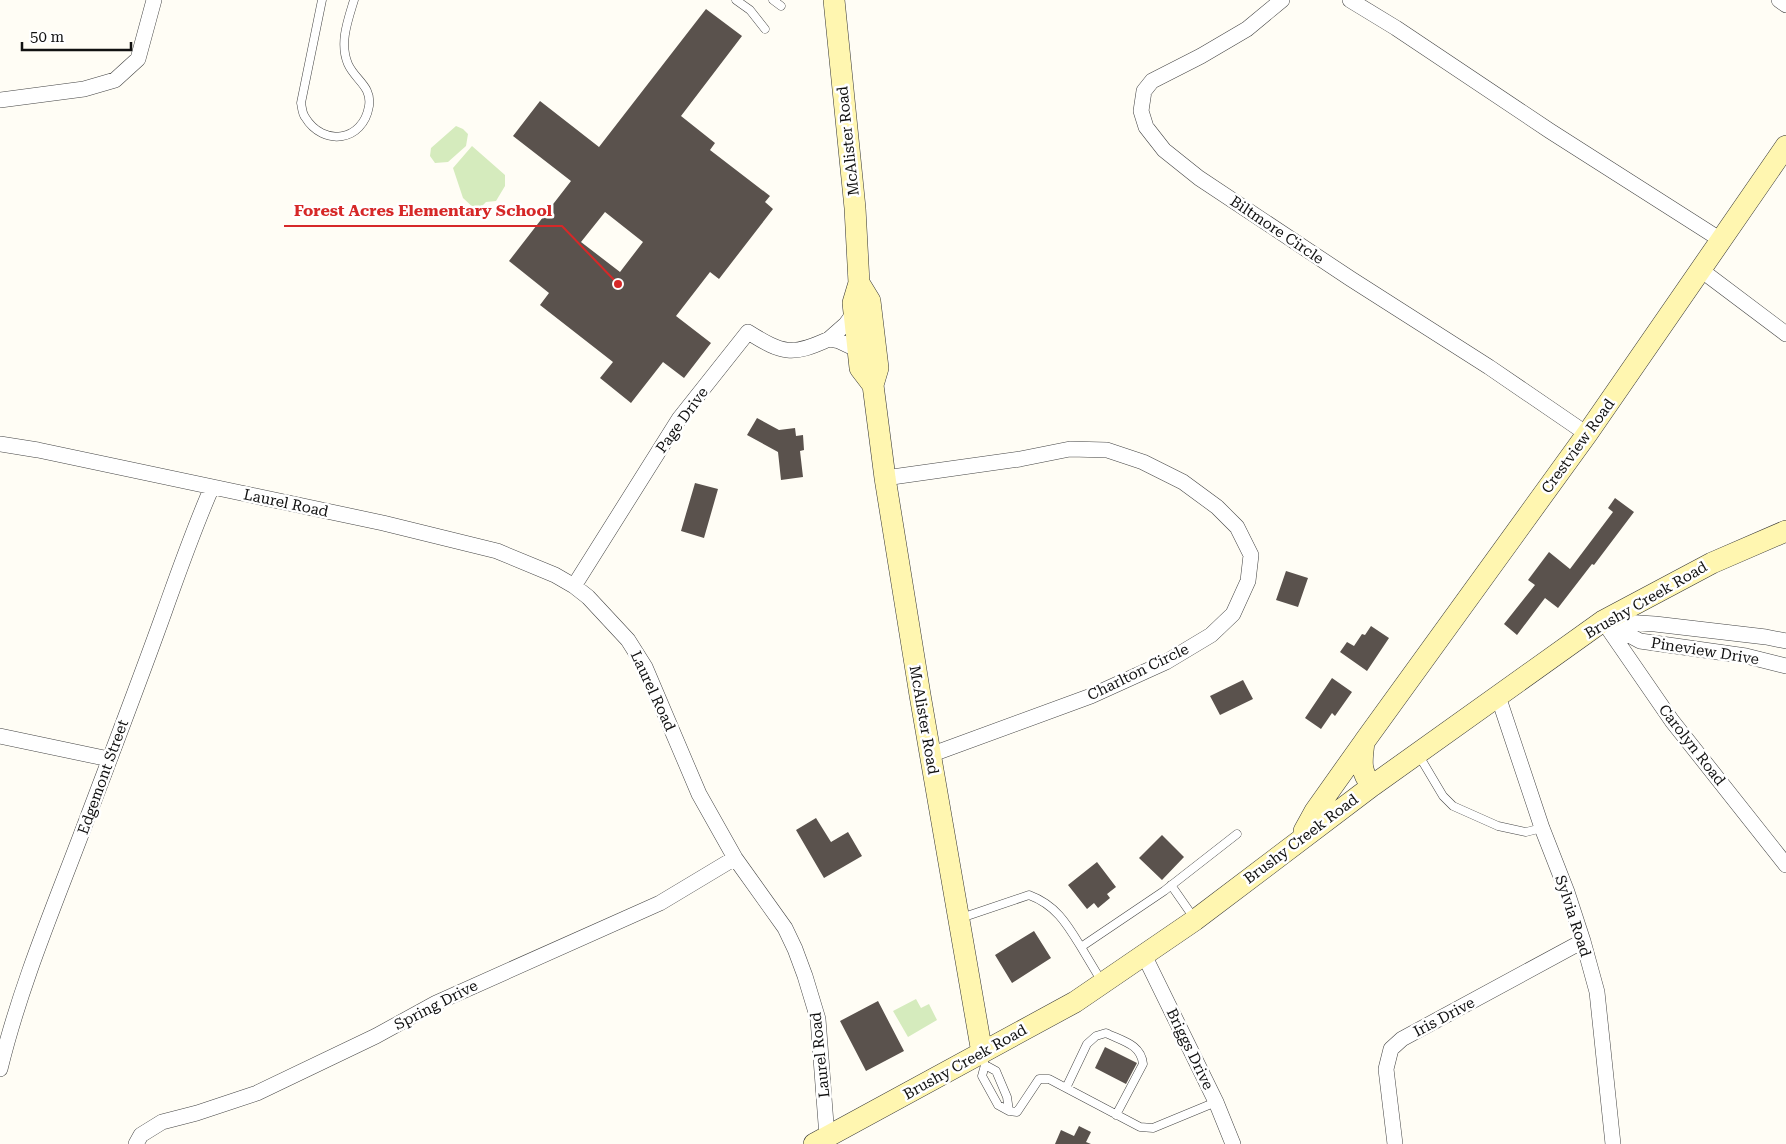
<svg xmlns="http://www.w3.org/2000/svg" width="1786" height="1144" viewBox="0 0 1786 1144" font-family="'Roboto Serif',serif">
<style>
.green{fill:#d5ebbd}
.building{fill:#5a524d;fill-rule:evenodd}
.lines{fill:none;stroke-linecap:round;stroke-linejoin:round}
.lane-casing{stroke:#444;stroke-width:9}
.street-casing{stroke:#444;stroke-width:16}
.secondary-casing{stroke:#333;stroke-width:22}
.lane{stroke:#fff;stroke-width:8}
.street{stroke:#fff;stroke-width:15}
.secondary{stroke:#fff6b0;stroke-width:21}
.labels{text-anchor:middle;stroke-width:5;stroke-linejoin:round;paint-order:stroke}
.street-label{font-size:15px;fill:#111;stroke:#fff}
.leader{fill:none;stroke:#d62828;stroke-width:2}
.callout-dot{fill:#d62828;stroke:#fff;stroke-width:2}
.callout-label{font-size:16px;text-anchor:middle;font-weight:bold;fill:#d62828;stroke:#fff;stroke-width:5;stroke-linejoin:round;paint-order:stroke}
</style>
<rect width="100%" height="100%" fill="#fffdf5"/>
<path class="green" d="M 456,126 L 463,129 L 468,134 L 466,146 L 448,162 L 435,163 L 430,156 L 431,148 Z
M 472,146 L 505,175 L 505,186 L 496,201 L 486,202 L 477,211 L 463,198 L 453,168 Z
M 916,999 L 921,1008 L 929,1004 L 937,1020 L 908,1037 L 893,1011 Z"/>
<path class="building" d="M 706,9 L 742,36 L 681,116 L 715,143 L 710,150 L 770,196 L 765,202 L 773,209 L 719,279 L 710,272 L 676,316 L 711,343 L 684,378 L 663,362 L 631,403 L 600,378 L 613,362 L 540,305 L 549,293 L 509,261 L 571,181 L 513,136 L 540,101 L 599,147 ZM 605,212 L 643,242 L 620,272 L 581,242 Z
M 757,418 L 779,430 L 795,428 L 796,436 L 803,435 L 804,450 L 800,451 L 803,477 L 781,480 L 778,452 L 747,435 Z
M 695,483 L 718,489 L 704,538 L 681,531 Z
M 1615,498 L 1634,512 L 1594,565 L 1592,564 L 1558,608 L 1545,598 L 1517,635 L 1504,624 L 1535,585 L 1528,580 L 1549,552 L 1570,569 L 1613,512 L 1608,508 Z
M 1286,571 L 1308,578 L 1298,607 L 1276,600 Z
M 1371,626 L 1389,638 L 1367,671 L 1340,652 L 1347,642 L 1354,646 L 1362,634 L 1365,635 Z
M 1332,678 L 1352,692 L 1335,716 L 1332,713 L 1321,729 L 1305,718 Z
M 1243,680 L 1253,699 L 1220,715 L 1210,696 Z
M 816,818 L 831,842 L 848,832 L 862,856 L 824,878 L 796,830 Z
M 1162,835 L 1184,857 L 1162,880 L 1139,858 Z
M 1097,862 L 1116,887 L 1107,894 L 1110,898 L 1098,908 L 1094,903 L 1087,909 L 1068,885 Z
M 1034,931 L 1051,958 L 1012,983 L 995,955 Z
M 878,1001 L 904,1051 L 866,1071 L 840,1021 Z
M 1105,1047 L 1137,1063 L 1126,1084 L 1095,1068 Z
M 1079,1126 L 1091,1132 L 1086,1142 L 1091,1144 L 1055,1144 L 1061,1130 L 1074,1136 Z"/>
<g class="lines">
<g class="lane-casing">
<path id="lane" d="M 322,0 L 301,103 C 302,107 302,113 305,117 C 323,147 363,142 369,106 C 372,86 355,80 348,64 C 339,43 348,20 354,0
M 736,0 L 750,10 L 765,29
M 773,0 L 781,6
M 1418,754 L 1443,796 L 1453,806 L 1498,826 L 1526,832 L 1542,828
M 1171,885 L 1194,918
M 961,918 L 1029,895 C 1056,905 1067,924 1081,947 L 1164,891 L 1237,834
M 1081,947 L 1102,982
M 982,1055 L 985,1065 L 982,1076 L 998,1105 L 1009,1111 L 1007,1097 L 996,1071 L 985,1065
M 1066,1088 L 1087,1044 L 1096,1036 L 1106,1033 C 1122,1041 1141,1044 1143,1064 L 1116,1115
M 1009,1111 L 1017,1112 L 1039,1079 L 1049,1079 L 1140,1127 L 1153,1128 L 1216,1102"/>
</g>
<g class="street-casing">
<path id="street" d="M 1282,0 L 1247,29 L 1201,56 L 1152,81 L 1144,91 L 1141,111 L 1146,127 L 1164,150 L 1199,178 L 1351,279 L 1489,367 L 1587,434
M 1350,0 L 1396,28 L 1550,131 L 1721,240
M 1779,0 L 1786,5
M 0,100 L 84,89 L 115,80 L 138,59 L 154,0
M 1701,270 L 1786,334
M 854,313 L 846,324 L 829,339 L 839,341 L 858,350
M 0,444 L 38,450 L 383,523 L 497,551 L 555,575 L 574,586 L 588,597 L 628,640 L 645,667 L 699,794 L 735,858 L 785,928 L 795,949 L 805,976 L 818,1019 L 827,1137
M 885,478 L 1020,459 L 1070,449 L 1107,450 L 1143,462 L 1183,482 L 1217,507 L 1237,527 L 1251,555 L 1248,581 L 1233,614 L 1211,635 L 1166,662 L 1091,696 L 930,755
M 574,586 L 679,419 L 748,332 C 783,354 792,356 829,339
M 1603,621 L 1672,721 L 1786,865
M 1609,621 L 1655,624 L 1766,637 L 1786,641
M 1607,623 L 1640,641 L 1746,656 L 1786,666
M 1498,696 L 1542,828 L 1567,892 L 1583,941 L 1597,992 L 1613,1144
M 0,736 L 109,759
M 1144,955 L 1216,1102 L 1233,1144
M 0,1069 C 21,983 56,902 87,819 C 113,750 140,680 165,610 C 180,568 194,528 212,487
M 136,1144 L 141,1135 L 162,1122 L 197,1113 L 257,1093 L 376,1036 L 436,1003 L 660,903 L 735,858
M 1395,1144 L 1386,1069 L 1391,1049 L 1402,1039 L 1583,941"/>
</g>
<g class="secondary-casing">
<path id="secondary" d="M 834,0 L 855,208 L 859,283
M 873,385 L 860,368 L 853,303 L 859,283 L 870,301 L 878,368 L 873,385 L 885,478 L 920,695 L 982,1053
M 1372,786 C 1359,770 1362,761 1364,742 L 1587,434 L 1786,146
M 1304,831 L 1315,811 L 1364,742
M 814,1144 L 1075,1002 L 1195,920 L 1372,786 L 1603,621 L 1712,563 L 1786,531"/>
</g>
<use href="#lane" class="lane"/>
<use href="#street" class="street"/>
<use href="#secondary" class="secondary"/>
</g>
<g class="labels">
<g class="street-label">
<text transform="translate(848 141) rotate(-96)" y="5">McAlister Road</text>
<text transform="translate(1277 230) rotate(34)" y="5">Biltmore Circle</text>
<text transform="translate(682 420) rotate(-54)" y="5">Page Drive</text>
<text transform="translate(1578 446) rotate(-54)" y="5">Crestview Road</text>
<text transform="translate(286 503) rotate(12)" y="5">Laurel Road</text>
<text transform="translate(1646 600) rotate(-30)" y="5">Brushy Creek Road</text>
<text transform="translate(1705 651) rotate(9)" y="5">Pineview Drive</text>
<text transform="translate(1138 672) rotate(-26)" y="5">Charlton Circle</text>
<text transform="translate(653 691) rotate(65)" y="5">Laurel Road</text>
<text transform="translate(924 720) rotate(80)" y="5">McAlister Road</text>
<text transform="translate(1692 745) rotate(52)" y="5">Carolyn Road</text>
<text transform="translate(103 777) rotate(-70)" y="5">Edgemont Street</text>
<text transform="translate(1301 839) rotate(-37)" y="5">Brushy Creek Road</text>
<text transform="translate(1573 916) rotate(72)" y="5">Sylvia Road</text>
<text transform="translate(436 1005) rotate(-27)" y="5">Spring Drive</text>
<text transform="translate(1444 1017) rotate(-28)" y="5">Iris Drive</text>
<text transform="translate(1190 1049) rotate(64)" y="5">Briggs Drive</text>
<text transform="translate(820 1055) rotate(-96)" y="5">Laurel Road</text>
<text transform="translate(965 1062) rotate(-29)" y="5">Brushy Creek Road</text>
</g>
</g>
<path class="leader" d="M618 284L562 226H284"/>
<circle class="callout-dot" cx="618" cy="284" r="5"/>
<g class="callout-label">
<text x="423" y="216">Forest Acres Elementary School</text>
</g>
<path d="M22 42v8h109v-8" fill="none" stroke="#111111" stroke-width="2.5"/>
<text x="30" y="42" font-size="15" fill="#111111" stroke="#ffffff" stroke-width="4" paint-order="stroke">50 m</text>
</svg>
